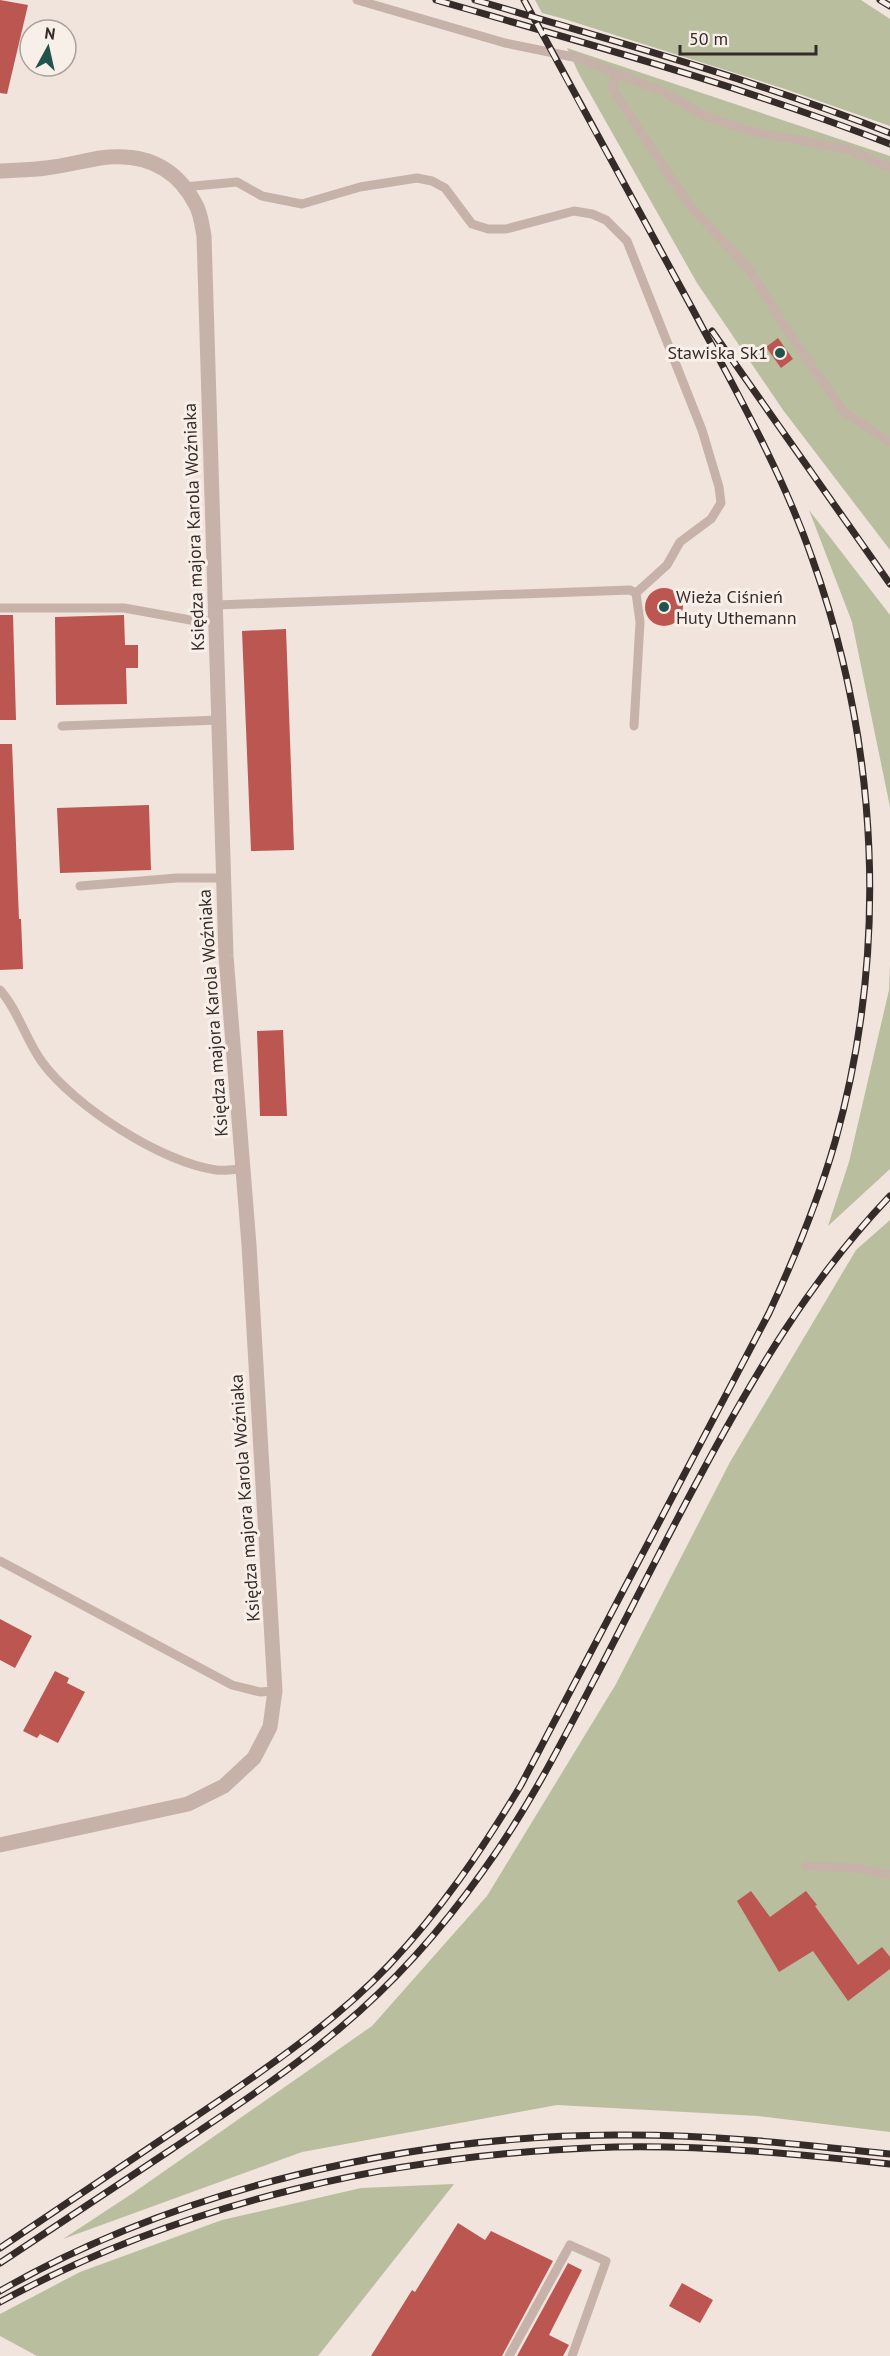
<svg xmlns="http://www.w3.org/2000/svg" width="890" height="2356" viewBox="0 0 890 2356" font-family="'PT Sans',sans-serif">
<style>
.green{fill:#b9be9e}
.building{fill:#bc5650}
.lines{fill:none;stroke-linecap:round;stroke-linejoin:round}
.lane{stroke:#c7b2aa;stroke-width:9}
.street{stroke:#c7b2aa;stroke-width:15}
.rail-casing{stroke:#352b29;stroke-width:7}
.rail{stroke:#f8efe9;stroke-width:4.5;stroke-dasharray:14;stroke-linecap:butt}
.poi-dot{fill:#22534d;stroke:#f8efe9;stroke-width:2}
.labels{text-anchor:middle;stroke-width:6;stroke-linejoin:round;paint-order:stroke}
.poi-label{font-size:18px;fill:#352b29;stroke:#f8efe9;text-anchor:end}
.street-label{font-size:18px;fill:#352b29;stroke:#f8efe9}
</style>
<rect width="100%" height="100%" fill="#f0e4dd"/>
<path class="green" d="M 535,0 L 861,0 L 890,19 L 890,126 L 785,89 L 561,18 L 542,13 Z
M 567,48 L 890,156 L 890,550 L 783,410 L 697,283 L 579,74 Z
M 809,510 L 890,615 L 890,807 L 852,622 Z
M 890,964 L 890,1169 L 828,1226 L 849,1162 L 889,990 Z
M 890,1220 L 890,2132 L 758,2116 L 557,2105 L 302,2152 L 63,2239 L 133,2193 L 372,2026 L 487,1896 L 616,1684 L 730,1462 L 856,1250 Z
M 454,2184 L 318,2356 L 37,2356 L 0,2336 L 0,2314 L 80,2272 L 222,2220 L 361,2188 Z"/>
<path class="building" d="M 0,0 L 28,5 L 7,94 L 0,93 Z
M 778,338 L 793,359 L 781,368 L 766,347 Z
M645 607a19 19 0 1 1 38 0a19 19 0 1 1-38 0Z
M 0,615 L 13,615 L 16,720 L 0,720 Z
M 124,615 L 125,645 L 138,645 L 138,668 L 126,668 L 127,704 L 56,705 L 55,617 Z
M 286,629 L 294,850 L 251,851 L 242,631 Z
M 0,744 L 12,744 L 19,919 L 21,919 L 23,969 L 0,970 Z
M 149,805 L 151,870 L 60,873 L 57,808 Z
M 283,1030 L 287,1116 L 260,1116 L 257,1031 Z
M 0,1619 L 32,1636 L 15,1668 L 0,1660 Z
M 55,1671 L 69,1678 L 67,1683 L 85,1692 L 58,1743 L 40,1734 L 37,1738 L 23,1731 Z
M 751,1891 L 770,1917 L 806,1891 L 817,1905 L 815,1906 L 858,1965 L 882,1947 L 890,1957 L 890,1969 L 848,2001 L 813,1951 L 779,1972 L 737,1901 Z
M 458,2223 L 485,2240 L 491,2231 L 553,2261 L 502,2356 L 371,2356 L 412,2290 L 415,2292 Z
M 568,2263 L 582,2270 L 549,2335 L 569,2345 L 563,2356 L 517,2356 Z
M 682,2283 L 713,2300 L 700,2323 L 669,2306 Z"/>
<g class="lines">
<path class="lane" d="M 357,0 L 505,43 L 578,58 L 664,92 L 705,116 L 750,131 L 847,149 L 890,168
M 616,74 L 612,88 L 689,205 L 749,269 L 789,333 L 844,412 L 890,442
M 184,187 L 237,182 L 262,196 L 302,204 L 360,187 L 417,178 L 432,181 L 445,188 L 472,224 L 488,229 L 506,229 L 574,211 L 592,214 L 606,220 L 627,241 L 702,430 L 719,487 L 721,503 L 711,519 L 680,542 L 667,565 L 636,593
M 216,605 L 630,590 L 636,593 L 640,622 L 634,726
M 0,608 L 124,608 L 196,621 L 216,621
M 62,726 L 219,720
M 80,886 L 177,878 L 224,878
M 0,990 C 18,1010 26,1040 42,1062 C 74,1106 161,1162 216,1170 C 224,1171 234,1169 243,1169
M 0,1561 L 232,1685 L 260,1692 L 275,1691
M 806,1866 L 858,1868 L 890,1875
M 509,2356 L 570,2245 L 606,2261 L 572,2356"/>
<path class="street" d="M 0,171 C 15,170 31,170 46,168 C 64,166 82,161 100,158 C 143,152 176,166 196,205 C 201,214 202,226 204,236 L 226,956 L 249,1245 L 275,1691 L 270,1727 L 254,1758 L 224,1786 L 188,1804 L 0,1845"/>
<g class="rail-casing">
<path id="rail" d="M 436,0 C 588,44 742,86 890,144
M 475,0 C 615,41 755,80 890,133
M 880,0 L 890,6
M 712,331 L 890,584
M 0,2248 C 64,2205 128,2162 192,2119 C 261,2072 332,2025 389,1965 C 441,1910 482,1850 521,1785 L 769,1313 C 795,1257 818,1201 835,1142 C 889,950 879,745 812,558 C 782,472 736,391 693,310 C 637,207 580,104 524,0
M 0,2263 C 57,2225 115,2187 172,2149 C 229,2111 287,2073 340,2028 C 394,1983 442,1929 483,1871 C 525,1813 558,1750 591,1686 C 627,1617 662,1547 699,1478 C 754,1375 809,1281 890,1196
M 0,2291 C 179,2188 409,2136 614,2135 C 707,2134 798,2144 890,2154
M 0,2302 C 187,2200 402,2153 615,2147 C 706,2145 799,2154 890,2164"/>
</g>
<use href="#rail" class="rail"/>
</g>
<g class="poi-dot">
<circle cx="780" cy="353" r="6"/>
<circle cx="664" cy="607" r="6"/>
</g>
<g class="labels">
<g class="poi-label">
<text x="768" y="359">Stawiska Sk1</text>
<text x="676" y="603" text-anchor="start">Wieża Ciśnień<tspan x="676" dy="21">Huty Uthemann</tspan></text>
</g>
<g class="street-label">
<text transform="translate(194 527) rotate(-92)" y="6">Księdza majora Karola Woźniaka</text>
<text transform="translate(213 1013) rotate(-94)" y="6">Księdza majora Karola Woźniaka</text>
<text transform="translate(245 1498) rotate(-94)" y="6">Księdza majora Karola Woźniaka</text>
</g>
</g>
<g transform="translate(48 48) rotate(8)"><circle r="28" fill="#f8efe9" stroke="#aaa19c" stroke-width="1.5"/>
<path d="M0-4.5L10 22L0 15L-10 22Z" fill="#22534d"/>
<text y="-9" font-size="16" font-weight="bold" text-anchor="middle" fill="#352b29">N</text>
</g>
<path d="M680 45v9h136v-9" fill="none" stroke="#352b29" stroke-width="3"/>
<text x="689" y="45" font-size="18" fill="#352b29" stroke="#f8efe9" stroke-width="4.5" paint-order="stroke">50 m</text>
</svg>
